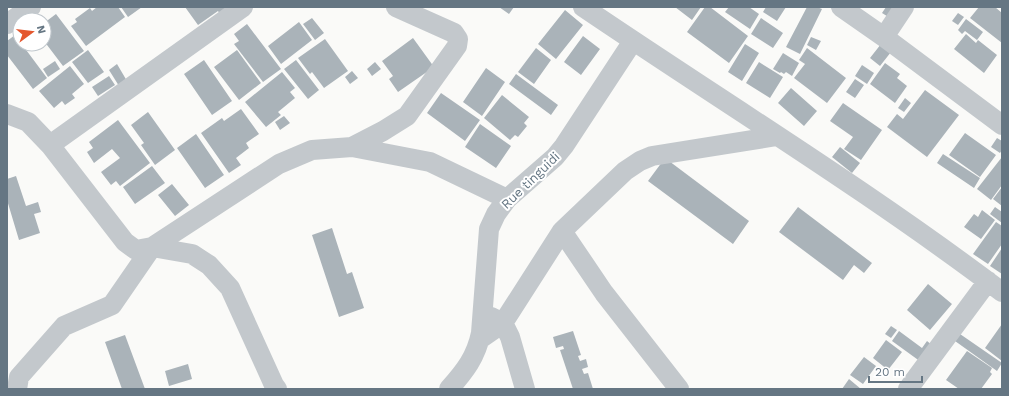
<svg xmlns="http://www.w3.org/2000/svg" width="1009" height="396" viewBox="0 0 1009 396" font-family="'Work Sans',sans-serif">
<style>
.building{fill:#aab3b9}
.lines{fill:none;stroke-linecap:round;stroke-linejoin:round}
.minor{stroke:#c3c8cc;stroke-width:20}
.labels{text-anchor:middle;stroke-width:4;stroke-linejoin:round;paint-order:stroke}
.street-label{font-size:13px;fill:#657683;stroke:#fff}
</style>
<rect width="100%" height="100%" fill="#fafaf8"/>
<path class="building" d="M 97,7 L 118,7 L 125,17 L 86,46 L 71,26 L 77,22 L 75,19 L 90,8 L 92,11 Z
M 121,7 L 142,7 L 128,17 Z
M 185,7 L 230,7 L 220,14 L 218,11 L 198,25 Z
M 499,7 L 514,7 L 509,14 Z
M 675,7 L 701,7 L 692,20 Z
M 705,7 L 710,7 L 748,36 L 729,63 L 687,32 Z
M 729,7 L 749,7 L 759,14 L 750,29 L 725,12 Z
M 766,7 L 786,7 L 777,21 L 763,12 Z
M 807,7 L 817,7 L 822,9 L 800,54 L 786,47 Z
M 886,7 L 897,7 L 890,18 L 882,13 Z
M 979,7 L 995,7 L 1002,13 L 1002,43 L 970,18 Z
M 565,10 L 583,25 L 556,59 L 538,44 Z
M 958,13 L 964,17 L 958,25 L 952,21 Z
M 56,14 L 84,51 L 63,66 L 44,41 L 44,23 Z
M 312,18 L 324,33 L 315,40 L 303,24 Z
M 761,18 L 783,33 L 773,48 L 751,34 Z
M 966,19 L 983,32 L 977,40 L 965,31 L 962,34 L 958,30 Z
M 299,22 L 312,40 L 281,64 L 268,46 Z
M 247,24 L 281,69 L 263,82 L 234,44 L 239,41 L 234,34 Z
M 966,34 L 976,43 L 978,40 L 997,55 L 984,73 L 954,49 Z
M 15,35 L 47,78 L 33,89 L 7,55 L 7,41 Z
M 583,36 L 600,49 L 581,75 L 564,62 Z
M 811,37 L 821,41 L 816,50 L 807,45 Z
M 413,38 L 434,67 L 398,92 L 389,79 L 393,76 L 382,61 Z
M 325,39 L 348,71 L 324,88 L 312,72 L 310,74 L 298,58 Z
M 745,44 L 759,53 L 742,81 L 728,72 Z
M 881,44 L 891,52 L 880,66 L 870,58 Z
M 536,48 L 551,60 L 534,84 L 518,72 Z
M 807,48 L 846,78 L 827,103 L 794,78 L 805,64 L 799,60 Z
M 88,50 L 104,72 L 88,83 L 72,62 Z
M 237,50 L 261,83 L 239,100 L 214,67 Z
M 783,53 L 799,63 L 792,76 L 786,72 L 784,74 L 781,72 L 780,73 L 773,69 Z
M 204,60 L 232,101 L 212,115 L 184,74 Z
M 296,60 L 319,90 L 308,99 L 284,69 Z
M 55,61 L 60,69 L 48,77 L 43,69 Z
M 375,62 L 381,69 L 372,76 L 367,69 Z
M 759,62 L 783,77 L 770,98 L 746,83 Z
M 885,63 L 900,74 L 897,78 L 907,86 L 895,103 L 870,84 Z
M 117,64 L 127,81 L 119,86 L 109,70 Z
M 862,65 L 874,73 L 867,84 L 855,76 Z
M 70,66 L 84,84 L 72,94 L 75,98 L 65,105 L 62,101 L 54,108 L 39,91 Z
M 486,68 L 505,82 L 482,116 L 463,102 Z
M 352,71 L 358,78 L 350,84 L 345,77 Z
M 282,72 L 295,88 L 290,92 L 295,98 L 278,112 L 281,115 L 266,127 L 245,102 Z
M 516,74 L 558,105 L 551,115 L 509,84 Z
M 109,76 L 115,85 L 98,96 L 92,87 Z
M 855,79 L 864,85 L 855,98 L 846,92 Z
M 791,88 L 817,111 L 804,126 L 778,103 Z
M 925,90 L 959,115 L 927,157 L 887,127 L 897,114 L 903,119 Z
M 441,93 L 480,120 L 465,141 L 427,113 Z
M 502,95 L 529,117 L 524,123 L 527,126 L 518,137 L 515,135 L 510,140 L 484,118 Z
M 905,98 L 911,103 L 904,112 L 898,108 Z
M 843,103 L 882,130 L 861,160 L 844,149 L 853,137 L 830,121 Z
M 241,109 L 259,134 L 246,143 L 249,148 L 236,158 L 241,165 L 229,173 L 201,133 L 222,118 L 224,121 Z
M 148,112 L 175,150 L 155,165 L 141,145 L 144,143 L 131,125 Z
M 284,116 L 290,123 L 280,130 L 275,122 Z
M 118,120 L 150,163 L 120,186 L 116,181 L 111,185 L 101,172 L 120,158 L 112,149 L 94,163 L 87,152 L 93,148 L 89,142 Z
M 480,124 L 511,146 L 496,168 L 465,147 Z
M 965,133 L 996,155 L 980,177 L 949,155 Z
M 196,134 L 224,175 L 205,188 L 177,148 Z
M 997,138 L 1002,141 L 1002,150 L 1000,153 L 991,147 Z
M 840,147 L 860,163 L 852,173 L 832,157 Z
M 943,154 L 980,178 L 974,188 L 937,163 Z
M 1002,157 L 1002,185 L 991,200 L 977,189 Z
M 665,158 L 749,221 L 733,244 L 648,181 Z
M 152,166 L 165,183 L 135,204 L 123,187 Z
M 16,176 L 26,206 L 38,202 L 41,212 L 34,214 L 40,233 L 19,240 L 7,200 L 7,179 Z
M 172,184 L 189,205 L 175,216 L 158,195 Z
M 1002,187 L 1002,206 L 993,199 Z
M 798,207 L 872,263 L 864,273 L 854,265 L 843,280 L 779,232 Z
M 995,207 L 1002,212 L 1002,223 L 990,214 Z
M 982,210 L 995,220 L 981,239 L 964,227 L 974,214 L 978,217 Z
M 996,222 L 1002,226 L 1002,244 L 988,264 L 973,254 Z
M 332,228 L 347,274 L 352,272 L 364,308 L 339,317 L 312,235 Z
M 1002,248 L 1002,274 L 990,266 Z
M 928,284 L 952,304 L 930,330 L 907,310 Z
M 1002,324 L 1002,361 L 985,348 Z
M 891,326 L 897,330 L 891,338 L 885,334 Z
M 573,331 L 581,355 L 578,356 L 580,361 L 586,359 L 588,367 L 582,369 L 584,374 L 588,373 L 593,389 L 573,389 L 560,350 L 564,349 L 563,346 L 556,348 L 553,337 Z
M 899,331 L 922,348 L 927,341 L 933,346 L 921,362 L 892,341 Z
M 960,334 L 1002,363 L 997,371 L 955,341 Z
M 125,335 L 145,389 L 122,389 L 105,342 Z
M 886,340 L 902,352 L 888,370 L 873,358 Z
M 967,351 L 992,368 L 990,372 L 992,374 L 981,389 L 959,389 L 946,380 Z
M 864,357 L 876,366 L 863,384 L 850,375 Z
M 188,364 L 192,379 L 169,386 L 165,371 Z
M 849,379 L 861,389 L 842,389 Z"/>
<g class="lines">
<path class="minor" d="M 583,7 C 723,102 867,190 1002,292
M 841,7 L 884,37 L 1002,125
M 7,24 L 31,7
M 884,37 L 904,7
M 7,114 L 28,122 L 50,145 L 125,242 L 136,250 L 152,247 L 192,254 L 209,265 L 230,288 L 274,385 L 277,389
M 50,145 L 243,7
M 352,147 L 430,162 L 507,199
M 562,231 L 604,293 L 679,389
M 491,317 L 503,323 L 510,337 L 525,389
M 480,339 L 503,323 L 562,231 L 625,171 L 640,161 L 652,156 L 777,136
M 17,389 L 19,377 L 64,326 L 112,305 L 152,247 L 279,164 L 312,150 L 352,147 L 383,131 L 407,116 L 457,46 L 458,39 L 454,33 L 396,7
M 449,389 C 465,371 476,357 481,333 L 489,229 L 496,214 L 507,199 L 555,157 L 564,146 L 633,41
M 908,389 L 988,281"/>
</g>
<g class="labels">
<g class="street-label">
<text transform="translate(530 180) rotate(-44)" y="5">Rue tinguidi</text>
</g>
</g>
<rect width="1009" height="396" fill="none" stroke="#657683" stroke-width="16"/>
<g transform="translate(32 32) rotate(75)"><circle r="19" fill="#ffffff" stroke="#c1c8cd"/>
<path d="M0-3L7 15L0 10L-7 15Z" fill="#e4572e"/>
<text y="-6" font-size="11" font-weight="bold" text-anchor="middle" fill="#657683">N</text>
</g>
<path d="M869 376v6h53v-6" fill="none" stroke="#657683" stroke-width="2"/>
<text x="875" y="376" font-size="12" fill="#657683" stroke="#ffffff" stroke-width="3" paint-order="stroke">20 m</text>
</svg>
